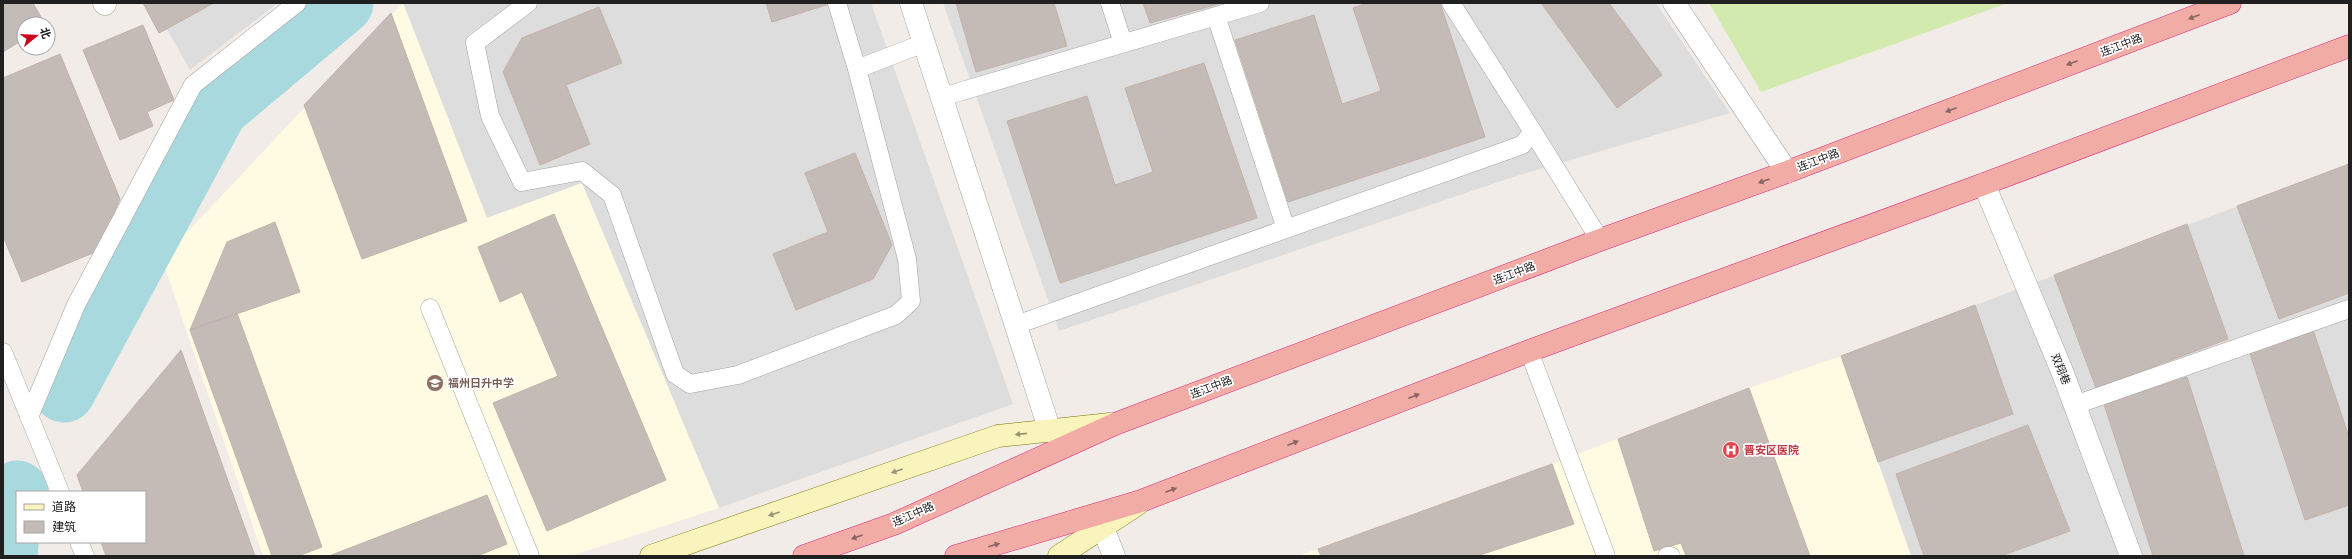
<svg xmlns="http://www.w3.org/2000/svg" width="2352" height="559" viewBox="0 0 2352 559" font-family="Inter,'Noto Sans SC',sans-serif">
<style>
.residential{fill:#dedddd}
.education{fill:#fffbe2}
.grass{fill:#d3eaae}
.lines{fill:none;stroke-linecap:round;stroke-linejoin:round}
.river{stroke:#a8d9de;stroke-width:63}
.building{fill:#c5bbb6;stroke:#c2b1a9}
.service-casing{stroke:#a4a4a4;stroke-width:19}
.minor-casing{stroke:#a4a4a4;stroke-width:23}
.tertiary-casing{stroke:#a4a4a4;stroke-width:23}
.secondary-casing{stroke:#797606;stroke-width:23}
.trunk-casing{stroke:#da297d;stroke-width:23}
.service{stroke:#fff;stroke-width:18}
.minor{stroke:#fff;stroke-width:22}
.tertiary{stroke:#fff;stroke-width:22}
.secondary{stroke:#f9f4bc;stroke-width:22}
.trunk{stroke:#f1aca6;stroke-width:22}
.oneway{fill:#886663}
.oneway2{fill:#979576}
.labels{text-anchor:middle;stroke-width:3.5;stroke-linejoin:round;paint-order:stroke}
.street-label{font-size:11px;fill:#202020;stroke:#fff}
.education-label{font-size:11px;font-weight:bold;fill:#785e54;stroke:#fff;text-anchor:start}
.health-label{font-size:11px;font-weight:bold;fill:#be3a42;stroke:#fff;text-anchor:start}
</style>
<rect width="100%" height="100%" fill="#f1ece7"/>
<path class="residential" d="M 152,3 L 278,3 L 190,70 Z
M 403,3 L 871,3 L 1013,404 L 719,508 L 582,184 L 487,218 Z
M 943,3 L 1656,3 L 1730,113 L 1510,178 L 1059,331 Z
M 2349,164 L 2349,556 L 1911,556 L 1841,356 Z"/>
<path class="education" d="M 403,3 L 487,218 L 582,183 L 719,508 L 571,556 L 263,556 L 162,259 Z
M 1841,356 L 1911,556 L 1298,556 L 1552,464 L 1749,388 Z"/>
<path class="grass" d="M 1709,3 L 2008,3 L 1761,92 Z"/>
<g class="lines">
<path class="river" d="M 64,391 L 217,108 L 342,3
M 6,556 L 10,507 L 17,492"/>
</g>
<path class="building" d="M 3,3 L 33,3 L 45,24 L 24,24 L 24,39 L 3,52 Z
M 143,3 L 214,3 L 159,33 Z
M 766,3 L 829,3 L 829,4 L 772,22 Z
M 956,3 L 1054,3 L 1067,46 L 976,72 Z
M 1143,3 L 1222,3 L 1150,23 Z
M 1367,3 L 1440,3 L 1485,137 L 1288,202 L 1235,40 L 1314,15 L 1342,104 L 1381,91 L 1353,8 Z
M 1541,3 L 1609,3 L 1662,75 L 1617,108 Z
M 599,7 L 622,63 L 566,85 L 590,144 L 540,165 L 503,72 L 522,38 Z
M 391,13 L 467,221 L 362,259 L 304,105 Z
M 143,25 L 174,100 L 147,112 L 153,126 L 120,140 L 83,50 Z
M 60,54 L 120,199 L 98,251 L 22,282 L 3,236 L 3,78 Z
M 1204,63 L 1257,218 L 1060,283 L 1007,121 L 1087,96 L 1115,185 L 1153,172 L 1125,88 Z
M 855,153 L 892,245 L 873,279 L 796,310 L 773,254 L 828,232 L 805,173 Z
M 2349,164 L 2349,293 L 2279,319 L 2237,206 Z
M 554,214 L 666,480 L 547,531 L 493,403 L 558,376 L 522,292 L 500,302 L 478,247 Z
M 275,222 L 300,292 L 190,330 L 227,242 Z
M 2187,224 L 2228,339 L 2096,388 L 2054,275 Z
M 1975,305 L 2013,414 L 1878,462 L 1841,356 Z
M 237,313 L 322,547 L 298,556 L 272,556 L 190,330 Z
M 2313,330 L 2349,437 L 2349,505 L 2305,520 L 2249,351 Z
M 181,350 L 255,556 L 106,556 L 101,542 L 145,542 L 145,492 L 83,492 L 77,475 Z
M 2187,377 L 2244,556 L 2153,556 L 2104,404 Z
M 1749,388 L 1810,556 L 1686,556 L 1681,543 L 1654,551 L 1618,439 Z
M 2028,425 L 2070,531 L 2001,556 L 1924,556 L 1896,474 Z
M 1552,464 L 1574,524 L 1477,556 L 1321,556 L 1318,549 Z
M 487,495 L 507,544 L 477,556 L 329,556 Z"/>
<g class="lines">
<g class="service-casing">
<path id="service" d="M 528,3 L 475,43 L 490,116 L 522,182 L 582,171 L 612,195 L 675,374 L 690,384 L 738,375 L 896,315 L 911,301 L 907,259 L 857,69 L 837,3
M 1110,3 L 1123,43
M 1451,3 L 1533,132
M 1216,16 L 1286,229
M 857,69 L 924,43
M 942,97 L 1260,3
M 430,308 L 530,556
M 1016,325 L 1522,145 L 1533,132 L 1600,240
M 1529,351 L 1606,556
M 3,352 L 60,492
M 2075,405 L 2349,309
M 29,417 L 76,305 L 193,85 L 297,3
M 79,542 L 85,556
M 1667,556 L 1671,556"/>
</g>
<g class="minor-casing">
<path id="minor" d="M 104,3 L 105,4
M 911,3 L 1050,431
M 1674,3 L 1787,172
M 1103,528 L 1114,556"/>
</g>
<g class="tertiary-casing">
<path id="tertiary" d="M 1984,184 L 2062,371 L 2131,556"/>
</g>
<g class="secondary-casing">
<path id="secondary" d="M 651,556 L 998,436 L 1110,424
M 1059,556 L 1138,504"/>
</g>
<g class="trunk-casing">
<path id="trunk" d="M 804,556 L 894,524 L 1115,424 L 1600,240 L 1787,172 L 2230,3
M 956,556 L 1141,501 L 1529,351 L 1984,184 L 2349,46"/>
</g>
<use href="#service" class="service"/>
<use href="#minor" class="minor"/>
<use href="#tertiary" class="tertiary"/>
<use href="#secondary" class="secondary"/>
<use href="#trunk" class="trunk"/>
</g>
<defs><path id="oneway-solid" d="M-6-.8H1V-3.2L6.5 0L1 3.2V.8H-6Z"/></defs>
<g class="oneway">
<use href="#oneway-solid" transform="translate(2194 17) rotate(159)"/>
<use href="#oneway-solid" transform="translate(2072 63) rotate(159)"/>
<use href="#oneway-solid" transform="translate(1951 110) rotate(159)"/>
<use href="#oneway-solid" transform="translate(1764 181) rotate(160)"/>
<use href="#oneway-solid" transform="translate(1414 396) rotate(-21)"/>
<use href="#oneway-solid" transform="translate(1293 443) rotate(-21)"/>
<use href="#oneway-solid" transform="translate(1171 490) rotate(-21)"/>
<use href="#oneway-solid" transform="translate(857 537) rotate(160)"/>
<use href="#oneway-solid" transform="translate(994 545) rotate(-16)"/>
</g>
<g class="oneway2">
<use href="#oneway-solid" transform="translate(1021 434) rotate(174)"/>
<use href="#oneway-solid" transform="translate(897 471) rotate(161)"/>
<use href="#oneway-solid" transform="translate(774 514) rotate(161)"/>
</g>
<defs>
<g id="school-disc" transform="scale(0.9)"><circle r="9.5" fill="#8d6e63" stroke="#fff"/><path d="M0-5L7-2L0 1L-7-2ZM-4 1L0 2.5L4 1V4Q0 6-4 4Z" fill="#fff"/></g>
<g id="hospital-disc" transform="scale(0.9)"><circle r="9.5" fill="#e0444e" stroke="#fff"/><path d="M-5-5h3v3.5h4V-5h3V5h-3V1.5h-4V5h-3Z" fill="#fff"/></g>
</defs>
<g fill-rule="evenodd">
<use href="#school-disc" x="435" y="383"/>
<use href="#hospital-disc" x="1731" y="450"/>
</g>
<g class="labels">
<g class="street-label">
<text transform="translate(2121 45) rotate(-21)" y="4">连江中路</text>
<text transform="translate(1818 160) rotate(-21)" y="4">连江中路</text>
<text transform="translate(1514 273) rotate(-21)" y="4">连江中路</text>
<text transform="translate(2061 369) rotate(68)" y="4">双翔巷</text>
<text transform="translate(1211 387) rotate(-21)" y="4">连江中路</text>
<text transform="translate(913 514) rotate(-24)" y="4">连江中路</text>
</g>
<g class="education-label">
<text x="448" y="387">福州日升中学</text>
</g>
<g class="health-label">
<text x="1744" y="454">晋安区医院</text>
</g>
</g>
<rect width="2352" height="559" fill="none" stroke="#202020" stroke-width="8"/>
<rect x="16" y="491" width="130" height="52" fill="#ffffff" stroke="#a6a6a6"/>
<rect x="24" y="504" width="20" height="6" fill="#f9f4bc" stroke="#a6a6a6"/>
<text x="52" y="511" font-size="12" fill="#202020">道路</text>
<rect x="24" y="521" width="20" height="12" fill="#c5bbb6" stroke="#a6a6a6"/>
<text x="52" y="531" font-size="12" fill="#202020">建筑</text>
<g transform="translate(36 36) rotate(72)"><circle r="19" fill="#ffffff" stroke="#a6a6a6"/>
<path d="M0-3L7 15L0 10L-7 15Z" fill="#cf021c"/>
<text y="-6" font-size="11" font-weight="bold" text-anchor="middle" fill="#202020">北</text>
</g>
</svg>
